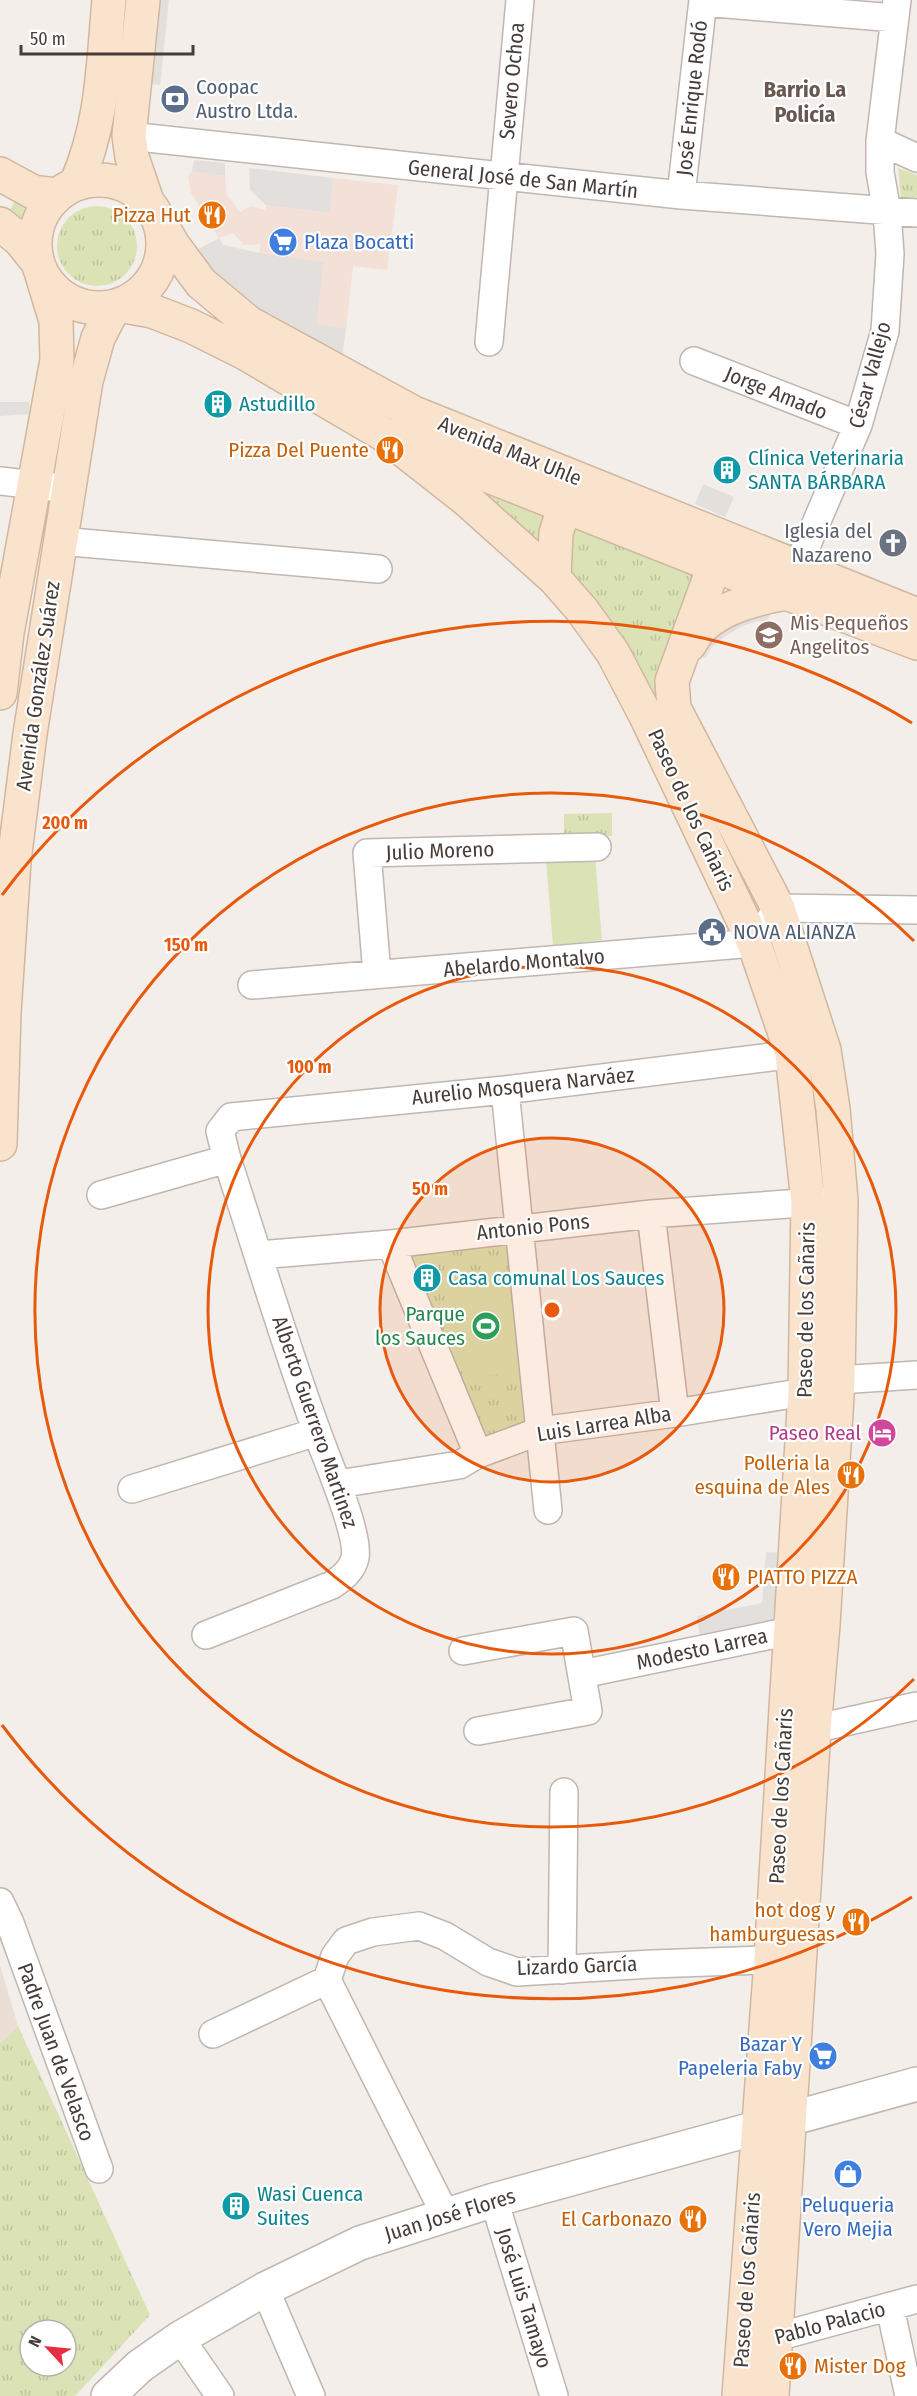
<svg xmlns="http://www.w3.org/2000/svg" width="917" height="2396" viewBox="0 0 917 2396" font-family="'Fira Sans Condensed',sans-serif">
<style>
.commercial{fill:#f3e0d7}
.education{fill:#ebdfd5}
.grass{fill:url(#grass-tufts);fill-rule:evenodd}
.pitch{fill:#dbe3b6}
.parking{fill:#e2dfdd}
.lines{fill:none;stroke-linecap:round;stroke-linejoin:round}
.minor-casing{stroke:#c1b6b0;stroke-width:30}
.tertiary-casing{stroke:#c1b6b0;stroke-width:36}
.secondary-casing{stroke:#d1b79f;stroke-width:36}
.minor{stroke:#fff;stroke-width:27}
.tertiary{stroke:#fff;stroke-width:33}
.secondary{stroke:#fae3cd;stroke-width:33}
.ring{fill:none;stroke:#e8590c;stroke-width:3}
.labels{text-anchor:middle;stroke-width:4.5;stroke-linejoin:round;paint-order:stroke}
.street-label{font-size:21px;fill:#463d38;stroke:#fff}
.service-label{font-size:21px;fill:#4e5e75;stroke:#fff;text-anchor:start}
.food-label{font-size:21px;fill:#c56008;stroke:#fff;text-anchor:end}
.shop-label{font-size:21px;fill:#366cbe;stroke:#fff;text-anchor:start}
.culture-label{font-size:21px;fill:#0d838f;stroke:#fff;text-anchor:start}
.worship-label{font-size:21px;fill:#5b616d;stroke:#fff;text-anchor:end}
.education-label{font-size:21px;fill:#785e54;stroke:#fff;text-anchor:start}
.leisure-label{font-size:21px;fill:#27864d;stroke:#fff;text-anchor:end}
.hotel-label{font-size:21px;fill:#b23c85;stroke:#fff;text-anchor:end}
.neighbourhood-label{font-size:22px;font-weight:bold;fill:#685850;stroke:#fff}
.centre{fill:#e8590c;stroke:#fff;stroke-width:3}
.ring-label{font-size:18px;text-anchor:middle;font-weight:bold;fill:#e8590c;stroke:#fff;stroke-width:4.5;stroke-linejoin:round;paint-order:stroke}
</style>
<defs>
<pattern id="grass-tufts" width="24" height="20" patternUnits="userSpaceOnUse" patternTransform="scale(1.5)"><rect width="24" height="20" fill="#dbe3b6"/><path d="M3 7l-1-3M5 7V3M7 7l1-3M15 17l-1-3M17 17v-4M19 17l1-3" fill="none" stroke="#bdc49d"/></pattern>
</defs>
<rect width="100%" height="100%" fill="#f3eee9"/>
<path class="commercial" d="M 192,171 L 225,176 L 227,195 L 240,212 L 251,206 L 265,210 L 266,205 L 330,213 L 333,178 L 398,185 L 387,270 L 353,266 L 346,329 L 317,325 L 322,262 L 259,253 L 261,244 L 244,245 L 233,233 L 219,238 L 191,193 L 188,176 Z"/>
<path class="education" d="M 0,1965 L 18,2026 L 0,2044 Z"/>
<path class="grass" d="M 898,168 L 917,175 L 917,199 L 901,197 Z
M 23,187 L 48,205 L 39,221 L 35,240 L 1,225 Z
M57 246a40 40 0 1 1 80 0a40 40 0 1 1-80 0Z
M 421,455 L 550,511 L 542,555 Z
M 567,512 L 707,568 L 668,679 L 775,913 L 792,1054 L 562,574 Z
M 612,813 L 612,836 L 564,836 L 564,814 Z
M 512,1242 L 528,1425 L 509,1439 L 478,1436 L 398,1248 Z
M 18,2026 L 150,2315 L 75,2396 L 0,2396 L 0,2044 ZM 30,2330 L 66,2330 L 66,2366 L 30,2366 Z"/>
<path class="pitch" d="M 595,856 L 602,940 L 553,945 L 546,861 Z
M 508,1274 L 518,1372 L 465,1378 L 454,1280 Z"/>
<path class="parking" d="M 160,0 L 169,0 L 160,85 L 151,84 Z
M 194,160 L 225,163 L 225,176 L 192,171 Z
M 249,168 L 333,178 L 330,213 L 266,205 L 250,190 Z
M 219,238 L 223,245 L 259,253 L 323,262 L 317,324 L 346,329 L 341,362 L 265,319 L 210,269 L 195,251 Z
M 0,402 L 29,402 L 30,414 L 0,416 Z
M 703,484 L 734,497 L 725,517 L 695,504 Z
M 771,613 L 766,623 L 758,621 L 742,626 L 724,637 L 712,647 L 705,658 L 694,654 L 730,620 Z
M 766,1552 L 783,1553 L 777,1617 L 774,1621 L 700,1639 L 697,1616 L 762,1603 Z"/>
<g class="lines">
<g class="minor-casing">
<path id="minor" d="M 703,2 L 895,18
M 129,136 L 681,195 L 917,213
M 880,141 L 917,158
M 681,195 L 703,0
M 489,342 L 520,0
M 694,361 L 858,425
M 0,481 L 52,487
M 60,541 L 378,569
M 790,584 L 858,425 L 885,331 L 890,254 L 887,212 L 880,172 L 880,141 L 897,0
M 377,974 L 367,853 L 597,847
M 252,985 L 754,943 L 778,908 L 917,910
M 505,1090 L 548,1510
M 101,1195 L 227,1159
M 651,1214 L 675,1413
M 391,1244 L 478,1454
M 259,1255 L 391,1244 L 651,1214 L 828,1201
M 338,1484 L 459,1465 L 478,1454 L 540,1431 L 675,1413 L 805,1392 L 838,1380 L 917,1375
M 132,1489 L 317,1432
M 206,1635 L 332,1585 C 342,1578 352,1571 355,1558 C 360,1534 326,1458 317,1432 C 284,1342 257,1250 227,1159 L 220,1131 L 231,1117 L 505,1090 L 811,1052
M 463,1651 L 574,1631 L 588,1711 L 478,1731
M 582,1674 L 810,1627
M 795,1733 L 917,1706
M 0,1902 L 10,1923 L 99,2169
M 562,1970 L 564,1792
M 213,2034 L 327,1980
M 494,2200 L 554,2396
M 445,2214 L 327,1980 L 335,1956 L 346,1941 L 373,1932 L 419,1926 L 445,1936 L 488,1962 L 517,1972 L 652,1964 L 790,1959
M 265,2289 L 311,2396
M 890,2307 L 909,2396
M 180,2338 L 220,2396
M 758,2342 L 917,2299"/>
</g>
<g class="tertiary-casing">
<path id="tertiary" d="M 108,2396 L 140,2366 L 180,2338 L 265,2289 L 360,2243 L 494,2200 L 917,2084"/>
</g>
<g class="secondary-casing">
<path id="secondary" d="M 143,0 L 129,136 L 132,157 L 148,204
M 0,174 L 33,192 L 57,195
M35 244a64 64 0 1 1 128 0a64 64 0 1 1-128 0Z
M 76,184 C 103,124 103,65 109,0
M 154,212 L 173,245 L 201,283 L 249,323 L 414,413 L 917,615
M 0,224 L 20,240 L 36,260
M 119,305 L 152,311 L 191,326 L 245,353 L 383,434 L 713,565 L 917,643
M 383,434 L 467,500 L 554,578 L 582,610 L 613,653 L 646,716 L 754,943 L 792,1054 L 808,1202 L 805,1392 L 771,1960 L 739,2396
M 724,539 L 672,681 L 674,708 L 778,908 L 824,1050 L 833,1109 L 841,1200 L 838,1380 L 823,1625 L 814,1729 L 772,2396
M 554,578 L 556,533 L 571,487
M 689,645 C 693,639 697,631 703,626 C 724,606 759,598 786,593
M 0,693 L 7,633 L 57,360 L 56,321 L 42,275
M 0,1144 L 4,1013 L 14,861 L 30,734 L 86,381 L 98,338 L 114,307"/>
</g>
<use href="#minor" class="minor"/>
<use href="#tertiary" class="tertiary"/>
<use href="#secondary" class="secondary"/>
</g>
<circle cx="552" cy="1310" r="172" fill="#e8590c" fill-opacity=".12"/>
<g class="ring">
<circle cx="552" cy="1310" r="172"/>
<circle cx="552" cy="1310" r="344"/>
<path d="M914 1679A517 517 0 1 1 914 941"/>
<path d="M912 1897A689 689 0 0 1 2 1725M2 895A689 689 0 0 1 912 723"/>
</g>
<defs>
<g id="bank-disc" transform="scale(1.5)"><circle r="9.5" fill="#5c6f8a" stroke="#fff"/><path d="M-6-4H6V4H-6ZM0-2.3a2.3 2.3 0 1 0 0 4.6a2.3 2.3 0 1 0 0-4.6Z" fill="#fff"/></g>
<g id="restaurant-disc" transform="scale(1.5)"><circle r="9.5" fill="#e8710a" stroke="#fff"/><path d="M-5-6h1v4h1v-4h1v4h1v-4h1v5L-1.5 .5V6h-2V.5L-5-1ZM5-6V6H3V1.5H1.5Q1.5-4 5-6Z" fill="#fff"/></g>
<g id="supermarket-disc" transform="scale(1.5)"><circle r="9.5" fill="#3f7fe0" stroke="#fff"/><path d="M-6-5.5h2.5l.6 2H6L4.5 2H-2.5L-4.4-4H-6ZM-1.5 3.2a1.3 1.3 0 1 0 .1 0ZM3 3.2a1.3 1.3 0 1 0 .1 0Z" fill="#fff"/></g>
<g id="building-disc" transform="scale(1.5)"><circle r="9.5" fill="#0f9aa8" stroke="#fff"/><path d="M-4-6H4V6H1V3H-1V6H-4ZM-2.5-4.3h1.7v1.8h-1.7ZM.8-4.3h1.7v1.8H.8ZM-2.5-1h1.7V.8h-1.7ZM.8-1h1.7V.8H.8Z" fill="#fff"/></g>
<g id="church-disc" transform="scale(1.5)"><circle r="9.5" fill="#6b7280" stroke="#fff"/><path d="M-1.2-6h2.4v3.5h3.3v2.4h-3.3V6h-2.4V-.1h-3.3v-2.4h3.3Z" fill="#fff"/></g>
<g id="school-disc" transform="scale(1.5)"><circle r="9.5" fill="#8d6e63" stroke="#fff"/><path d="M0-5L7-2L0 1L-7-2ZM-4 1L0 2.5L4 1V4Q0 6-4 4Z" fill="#fff"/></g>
<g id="civic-disc" transform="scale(1.5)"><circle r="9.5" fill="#5c6f8a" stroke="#fff"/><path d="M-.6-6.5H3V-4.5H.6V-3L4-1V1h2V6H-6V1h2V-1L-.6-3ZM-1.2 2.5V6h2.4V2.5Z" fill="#fff"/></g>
<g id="stadium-disc" transform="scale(1.5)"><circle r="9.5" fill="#2e9e5b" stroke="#fff"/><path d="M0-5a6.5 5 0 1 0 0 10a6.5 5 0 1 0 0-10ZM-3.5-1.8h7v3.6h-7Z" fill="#fff"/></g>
<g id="hotel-disc" transform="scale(1.5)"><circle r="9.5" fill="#d1479c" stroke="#fff"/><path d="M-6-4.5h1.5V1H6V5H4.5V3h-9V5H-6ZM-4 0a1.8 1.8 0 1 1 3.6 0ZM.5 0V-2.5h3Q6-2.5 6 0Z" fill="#fff"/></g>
<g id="shop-disc" transform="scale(1.5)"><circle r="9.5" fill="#3f7fe0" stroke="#fff"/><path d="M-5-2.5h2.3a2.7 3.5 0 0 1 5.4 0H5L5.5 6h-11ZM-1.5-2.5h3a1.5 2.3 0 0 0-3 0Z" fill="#fff"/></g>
</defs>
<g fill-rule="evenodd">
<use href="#bank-disc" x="175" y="99"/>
<use href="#restaurant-disc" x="212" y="215"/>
<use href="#supermarket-disc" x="283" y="242"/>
<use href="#building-disc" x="218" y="404"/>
<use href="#restaurant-disc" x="390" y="450"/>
<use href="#building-disc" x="727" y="470"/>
<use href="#church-disc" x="893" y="543"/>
<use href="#school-disc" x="769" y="635"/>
<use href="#civic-disc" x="712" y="932"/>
<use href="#building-disc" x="427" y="1278"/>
<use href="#stadium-disc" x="486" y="1326"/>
<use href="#hotel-disc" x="882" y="1433"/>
<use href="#restaurant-disc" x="851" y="1475"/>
<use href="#restaurant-disc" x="726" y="1577"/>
<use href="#restaurant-disc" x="856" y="1922"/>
<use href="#supermarket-disc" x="823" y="2056"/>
<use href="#shop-disc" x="848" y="2174"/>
<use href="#building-disc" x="236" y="2206"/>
<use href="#restaurant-disc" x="693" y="2219"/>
<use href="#restaurant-disc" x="793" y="2366"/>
</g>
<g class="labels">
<g class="street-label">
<text transform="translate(512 81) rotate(-85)" y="7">Severo Ochoa</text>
<text transform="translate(692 98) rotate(-84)" y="7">José Enrique Rodó</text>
<text transform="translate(523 179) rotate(6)" y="7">General José de San Martín</text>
<text transform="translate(870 375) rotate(-75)" y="7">César Vallejo</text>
<text transform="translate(776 393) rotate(22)" y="7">Jorge Amado</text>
<text transform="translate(510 451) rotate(22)" y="7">Avenida Max Uhle</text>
<text transform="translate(38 686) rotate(-82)" y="7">Avenida González Suárez</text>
<text transform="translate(691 810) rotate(65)" y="7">Paseo de los Cañaris</text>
<text transform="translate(440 851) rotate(-2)" y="7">Julio Moreno</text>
<text transform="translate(524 963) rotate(-5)" y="7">Abelardo Montalvo</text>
<text transform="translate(523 1086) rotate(-6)" y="7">Aurelio Mosquera Narváez</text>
<text transform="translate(533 1227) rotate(-6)" y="7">Antonio Pons</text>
<text transform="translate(806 1310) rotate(-89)" y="7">Paseo de los Cañaris</text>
<text transform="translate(315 1422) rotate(71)" y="7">Alberto Guerrero Martinez</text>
<text transform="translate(604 1424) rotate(-9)" y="7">Luis Larrea Alba</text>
<text transform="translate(702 1649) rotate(-12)" y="7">Modesto Larrea</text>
<text transform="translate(781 1796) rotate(-87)" y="7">Paseo de los Cañaris</text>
<text transform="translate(577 1966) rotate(-2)" y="7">Lizardo García</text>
<text transform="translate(56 2052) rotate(70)" y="7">Padre Juan de Velasco</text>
<text transform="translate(450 2215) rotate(-17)" y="7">Juan José Flores</text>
<text transform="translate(747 2280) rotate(-86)" y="7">Paseo de los Cañaris</text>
<text transform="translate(524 2298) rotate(73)" y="7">José Luis Tamayo</text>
<text transform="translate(830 2323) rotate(-15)" y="7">Pablo Palacio</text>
</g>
<g class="service-label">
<text x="196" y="94">Coopac<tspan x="196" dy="24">Austro Ltda.</tspan></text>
<text x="733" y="939">NOVA ALIANZA</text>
</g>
<g class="food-label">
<text x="191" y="222">Pizza Hut</text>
<text x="369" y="457">Pizza Del Puente</text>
<text x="830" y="1470">Polleria la<tspan x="830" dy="24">esquina de Ales</tspan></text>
<text x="747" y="1584" text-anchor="start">PIATTO PIZZA</text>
<text x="835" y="1917">hot dog y<tspan x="835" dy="24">hamburguesas</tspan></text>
<text x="672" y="2226">El Carbonazo</text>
<text x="814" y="2373" text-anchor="start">Mister Dog</text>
</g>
<g class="shop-label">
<text x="304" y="249">Plaza Bocatti</text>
<text x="802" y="2051" text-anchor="end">Bazar Y<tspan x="802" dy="24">Papeleria Faby</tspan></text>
<text x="848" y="2212" text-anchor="middle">Peluqueria<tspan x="848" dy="24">Vero Mejia</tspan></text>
</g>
<g class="culture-label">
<text x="239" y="411">Astudillo</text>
<text x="748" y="465">Clínica Veterinaria<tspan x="748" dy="24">SANTA BÁRBARA</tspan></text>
<text x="448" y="1285">Casa comunal Los Sauces</text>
<text x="257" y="2201">Wasi Cuenca<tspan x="257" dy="24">Suites</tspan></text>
</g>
<g class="worship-label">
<text x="872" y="538">Iglesia del<tspan x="872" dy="24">Nazareno</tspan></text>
</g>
<g class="education-label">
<text x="790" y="630">Mis Pequeños<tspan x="790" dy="24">Angelitos</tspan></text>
</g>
<g class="leisure-label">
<text x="465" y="1321">Parque<tspan x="465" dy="24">los Sauces</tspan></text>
</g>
<g class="hotel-label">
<text x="861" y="1440">Paseo Real</text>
</g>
<g class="neighbourhood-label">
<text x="805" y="97">Barrio La<tspan x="805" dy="25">Policía</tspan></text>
</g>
</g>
<circle cx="552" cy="1310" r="9" class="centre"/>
<g class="ring-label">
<text x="65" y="829">200 m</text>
<text x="186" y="951">150 m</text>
<text x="309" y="1073">100 m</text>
<text x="430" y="1195">50 m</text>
</g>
<g transform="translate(48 2348) rotate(296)"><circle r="28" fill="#ffffff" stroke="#b5b1af" stroke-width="1.5"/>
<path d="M0-4.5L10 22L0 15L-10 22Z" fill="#e62d42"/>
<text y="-9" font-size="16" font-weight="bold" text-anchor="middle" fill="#463d38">N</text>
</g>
<path d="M21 45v9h172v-9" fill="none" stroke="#463d38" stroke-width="3"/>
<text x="30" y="45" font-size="18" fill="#463d38" stroke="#ffffff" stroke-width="4.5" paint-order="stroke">50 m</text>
</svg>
